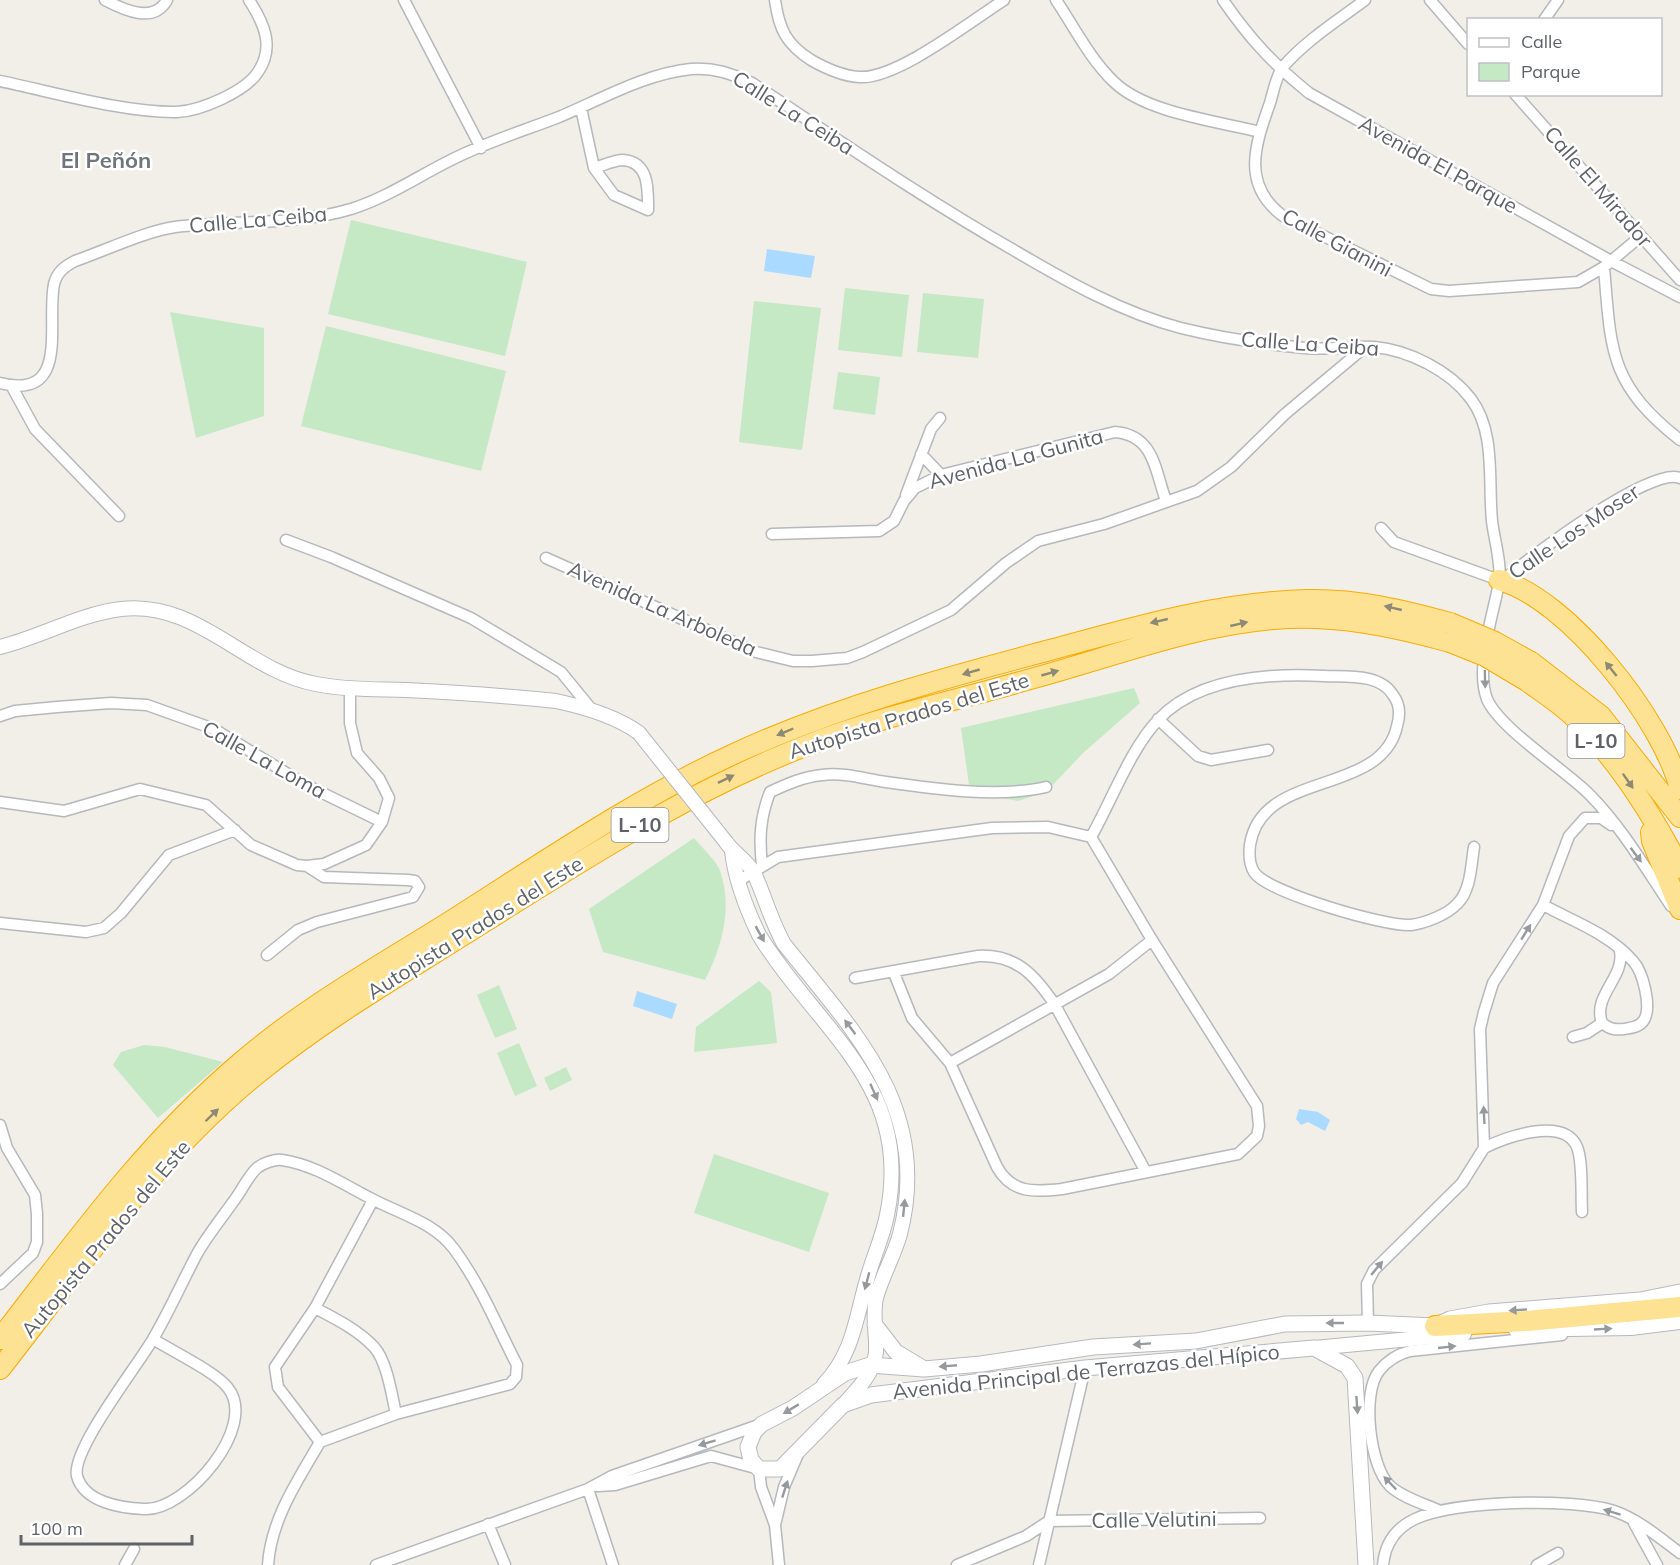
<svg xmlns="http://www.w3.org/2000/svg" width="1680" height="1565" viewBox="0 0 1680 1565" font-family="Mulish,sans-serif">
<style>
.green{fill:#c5e8c5}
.water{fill:#aadaff}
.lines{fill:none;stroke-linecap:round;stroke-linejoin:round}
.minor-casing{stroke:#b5b8bc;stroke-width:13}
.tertiary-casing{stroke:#b5b8bc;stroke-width:16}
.secondary-casing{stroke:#b6babf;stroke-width:17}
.motorway-casing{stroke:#f9ab00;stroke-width:22}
.minor{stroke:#fff;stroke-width:10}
.tertiary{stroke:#fff;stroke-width:14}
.secondary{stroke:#fff;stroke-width:15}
.motorway{stroke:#fde293;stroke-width:20}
.tertiary-bridge-casing{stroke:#b5b8bc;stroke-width:16;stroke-linecap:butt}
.motorway-bridge-casing{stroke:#f9ab00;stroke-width:22;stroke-linecap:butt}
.tertiary-bridge{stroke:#fff;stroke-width:14}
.motorway-bridge{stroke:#fde293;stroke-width:20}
.oneway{fill:#8e8975}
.oneway2{fill:#979a9d}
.labels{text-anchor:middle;stroke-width:5;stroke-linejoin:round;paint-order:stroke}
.shield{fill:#fff;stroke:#8f9295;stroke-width:1.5}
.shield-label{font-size:20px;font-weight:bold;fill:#5f6368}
.street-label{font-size:21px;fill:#5f6368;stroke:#fff}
.neighbourhood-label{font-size:22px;font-weight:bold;fill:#70757a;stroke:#fff}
</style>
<rect width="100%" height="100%" fill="#f1efe8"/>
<path class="green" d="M 351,220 L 527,262 L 505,356 L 328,314 Z
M 845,288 L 909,295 L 902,357 L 838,350 Z
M 923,293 L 984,299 L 978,358 L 917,352 Z
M 754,301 L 821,308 L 802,450 L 739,442 Z
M 170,312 L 264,328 L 264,416 L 196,438 Z
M 326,326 L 506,371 L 481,471 L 301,426 Z
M 838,372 L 880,377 L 875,415 L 833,409 Z
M 1134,688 L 1140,703 L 1083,753 L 1046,792 L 1018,801 L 970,792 L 961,728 Z
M 694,838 C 702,848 716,860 720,871 C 733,908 722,947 705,980 L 603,952 L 589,909 Z
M 759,981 L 771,992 L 777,1043 L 694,1052 L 696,1027 Z
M 499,985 L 517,1029 L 495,1038 L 477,995 Z
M 519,1043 L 537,1086 L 515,1096 L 497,1053 Z
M 144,1045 L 165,1047 L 223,1062 L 158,1118 L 113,1065 L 121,1052 Z
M 566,1067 L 572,1080 L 550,1091 L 544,1078 Z
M 714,1154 L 829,1193 L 809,1252 L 694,1213 Z"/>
<path class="water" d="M 767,249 L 815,256 L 811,278 L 764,271 Z
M 637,991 L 677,1004 L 672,1019 L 633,1006 Z
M 1299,1109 L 1318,1112 L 1330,1120 L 1325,1131 L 1308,1122 L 1301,1125 L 1296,1119 Z"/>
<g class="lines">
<g class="minor-casing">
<path id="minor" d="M 105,0 C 124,10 154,24 167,0
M 404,0 L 481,148
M 775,0 C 779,29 786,44 811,60 C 825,68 843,76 859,77 C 896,80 971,21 1004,0
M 1056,0 C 1074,27 1090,59 1114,82 C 1146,113 1217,121 1260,132
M 1223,0 C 1249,38 1273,64 1309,93 L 1611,261 L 1680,297
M 1365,0 C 1337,21 1305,41 1282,68 C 1276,77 1273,93 1270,103 C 1255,145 1241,185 1283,216 L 1431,289 L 1449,291 L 1578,282 L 1604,267 L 1641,236
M 1430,0 L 1468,44
M 1544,20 L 1558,0
M 0,81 C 53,92 125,113 177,112 C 200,111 245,92 258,72 C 275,47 264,23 249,0
M 1515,94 L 1680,280
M 581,108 L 594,168 L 614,195 L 648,210 C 648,191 650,162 623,160 C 614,160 602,166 594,168
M 1604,267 C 1611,351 1609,384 1680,440
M 0,383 C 71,401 46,323 54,284 C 57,272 65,266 75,261 C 104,251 146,231 175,227 C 233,220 294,226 351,209 C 386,198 417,177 449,161 C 483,143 523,131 559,117 C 602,99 644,74 691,69 C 714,67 732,74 752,83 C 840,141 926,200 1017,252 C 1068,282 1123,313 1181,328 C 1221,338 1263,344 1305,348 C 1328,350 1351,346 1374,347 C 1409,350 1450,371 1471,399 C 1496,432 1488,481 1492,521 C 1494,539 1502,564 1499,583 C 1493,615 1475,668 1487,699 C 1499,728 1565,770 1589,794 C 1621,826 1646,869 1671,906
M 11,385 L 35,429 L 119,516
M 921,454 L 941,475
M 906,495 L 931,429 L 940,418
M 1381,528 L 1394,542 L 1499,580
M 772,534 L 879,531 L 894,521 L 904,501 L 915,488 L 941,475 L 1115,432 C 1154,435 1155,470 1166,501
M 286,540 L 331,557 L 471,618 L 561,672 L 593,711
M 546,558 L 756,652 L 793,661 L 812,661 L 847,658 L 863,652 L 951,610 L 1006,563 L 1038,541 L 1104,524 L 1197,491 L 1231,467 L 1285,414 L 1365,347
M 1502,581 C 1527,559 1652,465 1680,478
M 0,716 L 15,711 L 57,707 L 111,703 L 147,705 L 214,729 L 306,785 L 382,822
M 1158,719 L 1198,756 L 1211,760 L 1268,750
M 0,802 L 64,811 L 140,789 L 206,805 L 251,845 L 297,865 L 307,866 L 324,864 L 366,845 L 382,822 L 389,798 L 379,778 L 357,753 L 350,723 L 350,690
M 1091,837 C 1111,802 1131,748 1158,720 C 1198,677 1269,673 1324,676 C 1346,677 1380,673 1393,695 C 1400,704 1400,716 1397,726 C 1382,797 1261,769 1250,845 C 1249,853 1249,864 1254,872 C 1266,892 1386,927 1411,925 C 1425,923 1447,915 1457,904 C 1471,891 1471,865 1474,847
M 762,866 C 759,838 760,818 770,792 C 787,784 803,777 822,775 C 844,772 865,779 886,782 C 934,789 999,798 1046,787
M 740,880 L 778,857 L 992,828 L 1048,827 L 1091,837 L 1152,940 L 1257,1106 L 1259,1126 L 1257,1136 L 1238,1154 L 1062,1189 C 1035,1192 1012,1194 997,1167 L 950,1063 L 912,1018 L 894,973
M 1543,905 C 1575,922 1609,934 1633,961 C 1643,972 1652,1007 1644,1020 C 1640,1027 1631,1028 1624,1029 C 1614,1030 1610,1029 1602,1023 C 1592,995 1625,978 1620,951
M 0,923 L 86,932 L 104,928 L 121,913 L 169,855 L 235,830
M 267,955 L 298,930 L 317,922 L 413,897 L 419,887 L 415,881 L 408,880 L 324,877 L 307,866
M 855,978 L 978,956 C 1016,954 1035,975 1055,1005 L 1146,1172
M 1573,1037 L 1587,1033 L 1602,1023
M 950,1063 L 1109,974 L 1152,940
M 0,1125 L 7,1148 L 35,1195 L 37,1214 L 37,1242 L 33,1253 L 0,1284
M 1484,1148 C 1505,1137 1564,1116 1577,1147 C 1583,1161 1581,1195 1582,1212
M 315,1308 C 336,1319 358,1330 374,1347 C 387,1361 392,1396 396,1414
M 1368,1323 L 1367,1284 L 1374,1270 L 1462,1183 L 1484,1148 L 1480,1029 L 1484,1012 L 1493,983 L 1543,905 L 1569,836 L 1585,818 L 1601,818 L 1611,825
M 153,1339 C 172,1351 216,1372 228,1388 C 259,1427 185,1512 144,1509 C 120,1508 84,1502 77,1476 C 71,1450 138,1365 153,1339 C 169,1312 182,1282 197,1254 C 207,1236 221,1219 233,1202 C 241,1192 248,1176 257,1168 C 263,1163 275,1159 282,1160 C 316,1165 344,1185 374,1200 C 401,1214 435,1223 454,1249 C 480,1284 497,1326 517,1365 L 516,1377 L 510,1384 L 396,1414 L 320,1442 C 298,1480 271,1519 268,1565
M 320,1442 L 278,1387 L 275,1367 L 315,1308 L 373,1200
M 598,1486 L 615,1485 L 711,1456 L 759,1469 L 761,1487 L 775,1525 L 779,1565
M 588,1489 L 613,1565
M 1440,1511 C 1425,1504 1403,1498 1390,1486 C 1370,1467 1361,1394 1379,1371 C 1387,1361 1398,1354 1410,1351 L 1562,1335
M 1049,1521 L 1260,1518
M 1634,1523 L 1657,1565
M 488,1524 L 505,1565
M 775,1525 L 784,1487 L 798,1454
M 125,1565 L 134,1549
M 376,1565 L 588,1489 L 612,1476 L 759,1425
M 957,1565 L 1026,1536 L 1049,1521
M 1039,1565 L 1085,1368
M 1383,1565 C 1385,1544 1396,1528 1415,1519 C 1455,1500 1572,1498 1614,1511 C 1638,1519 1660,1538 1680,1553
M 1537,1565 L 1558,1553"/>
</g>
<g class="tertiary-casing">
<path id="tertiary" d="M 0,647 C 41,637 79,614 121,609 C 198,600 245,671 316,684 C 346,690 376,689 406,690 C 456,692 506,696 556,701 C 584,707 616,716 639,733
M 726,842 C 734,854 747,860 754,873 C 765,897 771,921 784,944 C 855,1033 932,1108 900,1234 C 894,1256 882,1276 876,1298 C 872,1316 877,1334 876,1352 C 874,1373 857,1390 843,1405
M 732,851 C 735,879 747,910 759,935 C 818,1031 914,1085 887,1215 C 883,1236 874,1255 868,1276 C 856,1316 854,1353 824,1384
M 1516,1330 L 1631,1328 L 1680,1322
M 1314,1348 L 1464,1334"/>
</g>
<g class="secondary-casing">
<path id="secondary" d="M 875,1325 L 896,1352 L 921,1367
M 1366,1565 L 1355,1378 L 1347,1366 L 1314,1348 L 1085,1368 L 871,1395 L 843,1405 L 780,1469 L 759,1469 L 751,1460 L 748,1447 L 754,1432 L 762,1424 L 793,1408 L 845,1373 L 870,1365 L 924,1369 L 981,1364 L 1093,1347 L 1196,1341 L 1285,1324 L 1368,1323 L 1435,1326 L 1450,1319 L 1489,1312 L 1640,1300 L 1680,1292"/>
</g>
<g class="motorway-casing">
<path id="motorway" d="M 1499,580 C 1568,598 1663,721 1680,789
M 1531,662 L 1601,716 L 1680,817
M 1527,681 C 1543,693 1561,704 1575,718 C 1619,761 1652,814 1680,868
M 1651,832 L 1652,841 L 1680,909
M 1435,1326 L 1527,1321 L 1680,1307
M 0,1339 C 74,1243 146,1143 239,1064 C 301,1010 374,969 443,926 C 538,866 633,800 736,753 C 836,707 944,678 1050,650 C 1135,627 1219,602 1308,600 C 1357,599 1403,610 1450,623
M 0,1369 C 80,1267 156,1156 257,1074 C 328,1016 407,971 484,922 C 588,857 690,791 805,746 C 878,717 958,700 1034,678 C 1111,657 1194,625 1274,619 C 1333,614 1393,626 1450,642"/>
</g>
<use href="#minor" class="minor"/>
<use href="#tertiary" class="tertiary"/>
<use href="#secondary" class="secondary"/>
<use href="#motorway" class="motorway"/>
<g class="tertiary-bridge-casing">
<path id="tertiary-bridge" d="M 639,733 L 726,842"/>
</g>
<g class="motorway-bridge-casing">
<path id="motorway-bridge" d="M 1450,623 L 1495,642 L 1531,662
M 1450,642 L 1485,656 L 1527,681"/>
</g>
<use href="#tertiary-bridge" class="tertiary-bridge"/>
<use href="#motorway-bridge" class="motorway-bridge"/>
</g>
<defs><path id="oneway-solid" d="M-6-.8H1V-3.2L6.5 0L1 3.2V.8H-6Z" transform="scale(1.5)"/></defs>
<g class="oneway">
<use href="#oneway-solid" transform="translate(1393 608) rotate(-167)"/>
<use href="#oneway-solid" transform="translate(1159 621) rotate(167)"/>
<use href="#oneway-solid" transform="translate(1239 624) rotate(-13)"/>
<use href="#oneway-solid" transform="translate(1611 669) rotate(-129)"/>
<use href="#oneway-solid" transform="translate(971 672) rotate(164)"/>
<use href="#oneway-solid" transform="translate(1050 673) rotate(-16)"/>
<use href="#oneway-solid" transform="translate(785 732) rotate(157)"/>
<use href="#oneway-solid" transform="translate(726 779) rotate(-26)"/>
<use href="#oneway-solid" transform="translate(1628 781) rotate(55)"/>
<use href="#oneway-solid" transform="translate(212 1115) rotate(-44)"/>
</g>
<g class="oneway2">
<use href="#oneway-solid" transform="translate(1485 679) rotate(89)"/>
<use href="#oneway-solid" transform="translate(1636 855) rotate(53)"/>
<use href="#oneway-solid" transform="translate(1526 932) rotate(-58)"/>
<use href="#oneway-solid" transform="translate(760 934) rotate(61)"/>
<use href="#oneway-solid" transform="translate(850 1027) rotate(-127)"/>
<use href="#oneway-solid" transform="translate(874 1092) rotate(66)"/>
<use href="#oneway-solid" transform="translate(1484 1115) rotate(-93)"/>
<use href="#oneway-solid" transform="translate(904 1208) rotate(-84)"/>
<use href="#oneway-solid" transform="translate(1377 1268) rotate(-50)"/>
<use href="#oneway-solid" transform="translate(867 1281) rotate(105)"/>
<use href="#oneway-solid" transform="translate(1518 1310) rotate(176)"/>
<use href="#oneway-solid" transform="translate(1335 1323) rotate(180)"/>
<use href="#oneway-solid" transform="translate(1603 1329) rotate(-3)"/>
<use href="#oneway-solid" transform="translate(1142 1344) rotate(176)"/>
<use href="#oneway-solid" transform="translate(1447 1347) rotate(-6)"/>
<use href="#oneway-solid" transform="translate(948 1366) rotate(175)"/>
<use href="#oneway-solid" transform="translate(1357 1405) rotate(86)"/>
<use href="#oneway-solid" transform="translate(791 1409) rotate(149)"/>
<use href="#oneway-solid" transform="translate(707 1443) rotate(163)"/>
<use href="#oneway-solid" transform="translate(1390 1483) rotate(-134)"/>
<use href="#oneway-solid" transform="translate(785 1489) rotate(-72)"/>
<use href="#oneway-solid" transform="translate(1612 1512) rotate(-163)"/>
</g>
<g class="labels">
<g class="shield">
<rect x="1567.5" y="724" width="57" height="34" rx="4.5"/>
<rect x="611.5" y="808" width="57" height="34" rx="4.5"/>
</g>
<g class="shield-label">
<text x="1596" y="748">L-10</text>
<text x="640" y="832">L-10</text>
</g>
<g class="street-label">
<text transform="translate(793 113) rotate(32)" y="7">Calle La Ceiba</text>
<text transform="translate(1438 165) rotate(29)" y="7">Avenida El Parque</text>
<text transform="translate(1598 187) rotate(49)" y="7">Calle El Mirador</text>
<text transform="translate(258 220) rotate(-5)" y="7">Calle La Ceiba</text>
<text transform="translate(1337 243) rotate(28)" y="7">Calle Gianini</text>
<text transform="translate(1310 344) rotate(4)" y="7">Calle La Ceiba</text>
<text transform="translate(1016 459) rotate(-15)" y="7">Avenida La Gunita</text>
<text transform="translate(1574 532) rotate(-34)" y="7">Calle Los Moser</text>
<text transform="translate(662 609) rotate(24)" y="7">Avenida La Arboleda</text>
<text transform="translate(909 716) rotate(-17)" y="7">Autopista Prados del Este</text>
<text transform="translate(264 760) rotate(29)" y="7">Calle La Loma</text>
<text transform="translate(475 928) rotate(-32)" y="7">Autopista Prados del Este</text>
<text transform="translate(106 1239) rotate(-50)" y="7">Autopista Prados del Este</text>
<text transform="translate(1086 1372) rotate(-6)" y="7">Avenida Principal de Terrazas del Hípico</text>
<text transform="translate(1154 1520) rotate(-1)" y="7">Calle Velutini</text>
</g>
<g class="neighbourhood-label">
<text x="106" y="168">El Peñón</text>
</g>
</g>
<rect x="1467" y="18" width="195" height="78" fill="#ffffff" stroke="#bfc1c3" stroke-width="1.5"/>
<rect x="1479" y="38" width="30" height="9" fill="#ffffff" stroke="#bfc1c3" stroke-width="1.5"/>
<text x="1521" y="48" font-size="18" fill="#5f6368">Calle</text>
<rect x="1479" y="63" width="30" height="18" fill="#c5e8c5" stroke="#bfc1c3" stroke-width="1.5"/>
<text x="1521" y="78" font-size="18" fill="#5f6368">Parque</text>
<path d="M21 1535v9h171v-9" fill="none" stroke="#5f6368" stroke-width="3"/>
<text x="30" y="1535" font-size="18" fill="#5f6368" stroke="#ffffff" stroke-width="4.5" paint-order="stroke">100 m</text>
</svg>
